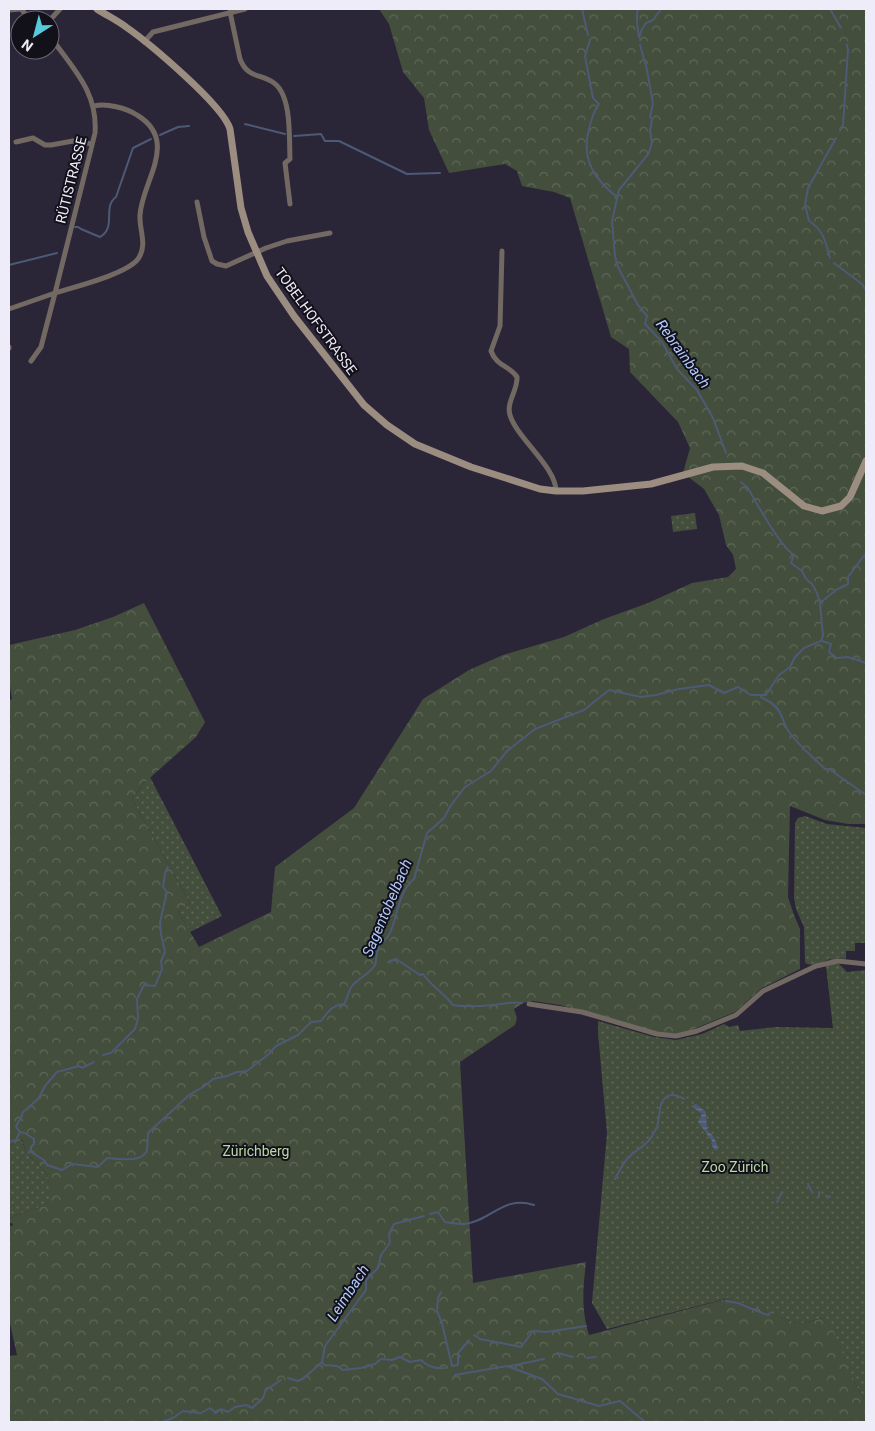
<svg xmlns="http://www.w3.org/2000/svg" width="875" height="1431" viewBox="0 0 875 1431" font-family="Roboto,sans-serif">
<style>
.green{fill:url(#green-dots)}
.forest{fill:url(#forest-crowns)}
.water{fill:url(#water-rules)}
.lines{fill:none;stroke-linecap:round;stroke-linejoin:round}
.stream{stroke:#4d5a76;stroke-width:2}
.street{stroke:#726962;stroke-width:5}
.secondary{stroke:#9c8d81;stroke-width:7}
.labels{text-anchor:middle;stroke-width:4;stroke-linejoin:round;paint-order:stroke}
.street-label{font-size:14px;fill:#efecf9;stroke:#121019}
.park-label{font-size:14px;fill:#b9daa7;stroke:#121019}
.water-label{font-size:15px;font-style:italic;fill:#b1cafe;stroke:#121019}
</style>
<defs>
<pattern id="green-dots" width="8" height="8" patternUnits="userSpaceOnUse" patternTransform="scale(1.25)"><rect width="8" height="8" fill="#434e3c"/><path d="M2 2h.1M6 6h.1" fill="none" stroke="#5e6859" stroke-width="1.8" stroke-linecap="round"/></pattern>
<pattern id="forest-crowns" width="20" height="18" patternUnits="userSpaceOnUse" patternTransform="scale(1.25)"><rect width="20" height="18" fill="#434e3c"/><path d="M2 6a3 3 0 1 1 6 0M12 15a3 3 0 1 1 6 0" fill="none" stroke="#5e6859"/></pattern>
<pattern id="water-rules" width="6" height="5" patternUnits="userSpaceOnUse" patternTransform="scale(1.25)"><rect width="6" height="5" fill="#4d5a76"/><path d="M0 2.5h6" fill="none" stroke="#67728a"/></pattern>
</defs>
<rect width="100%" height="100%" fill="#2b2538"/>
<path class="green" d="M 695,513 L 697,529 L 673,532 L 671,516 Z
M 150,777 L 222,916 L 190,932 L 178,911 L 190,903 L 132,799 L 143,784 Z
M 805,816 L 827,824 L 866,828 L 866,943 L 855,943 L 855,951 L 846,951 L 846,959 L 837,958 L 836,964 L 839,964 L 847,972 L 866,970 L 866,1402 L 855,1384 L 823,1318 L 799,1324 L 729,1298 L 607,1329 L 592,1303 L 607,1133 L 598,1033 L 598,1021 L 654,1037 L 676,1040 L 702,1034 L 724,1024 L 729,1027 L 738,1025 L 740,1031 L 776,1027 L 833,1028 L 826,966 L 831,965 L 831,959 L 813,965 L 807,964 L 805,962 L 804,927 L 796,909 L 794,898 L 795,823 L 798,818 Z
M 21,1138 L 26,1152 L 47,1174 L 53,1203 L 16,1215 L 9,1220 L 9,1146 L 11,1146 Z"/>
<path class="forest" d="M 379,9 L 866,9 L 866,825 L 865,824 L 848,824 L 825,820 L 790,806 L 788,897 L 794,915 L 800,929 L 800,969 L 762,988 L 735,1012 L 689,1031 L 676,1034 L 665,1034 L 560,1005 L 533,1001 L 523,1003 L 514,1009 L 517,1018 L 515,1025 L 460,1062 L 473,1283 L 586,1262 C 583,1289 581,1308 589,1335 L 730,1298 L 799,1324 L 823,1318 L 830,1322 L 855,1384 L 866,1402 L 866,1422 L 9,1422 L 9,1356 L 17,1355 L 9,1319 L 9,1225 L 12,1226 L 13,1224 L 9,1222 L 9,1220 L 16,1215 L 52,1203 L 47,1174 L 26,1152 L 22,1139 L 11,1146 L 9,1146 L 9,700 L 12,699 L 9,682 L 9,645 L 75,630 L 113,617 L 144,603 L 205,722 L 196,737 L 143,784 L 132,799 L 190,903 L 178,911 L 199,947 L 271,912 L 275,867 L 354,808 L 423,699 L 469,670 L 503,655 L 564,637 L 604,619 L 648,603 L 692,583 L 728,577 L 736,569 L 733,555 L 726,545 L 719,515 L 704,489 L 683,473 L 690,448 L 678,422 L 630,372 L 629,349 L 611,337 L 570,198 L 554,192 L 522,186 L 517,171 L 505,164 L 449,173 L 429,130 L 424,98 L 403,72 L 389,24 Z"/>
<path class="water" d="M 696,1104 L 706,1112 L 707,1130 L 714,1137 L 718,1148 L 716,1151 L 712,1146 L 712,1141 L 698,1122 L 702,1114 L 691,1106 Z"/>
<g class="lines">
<path class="stream" d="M 582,9 L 588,35
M 638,9 C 635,19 638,27 639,38
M 830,9 L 841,28
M 639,38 L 642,29 L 646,23 L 653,20 L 661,9
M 590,40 L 585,56 L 593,98 L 599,104 C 593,112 591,120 589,129 C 581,159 594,179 617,197
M 640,45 L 647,70 L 653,104 L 650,117 L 652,119 L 650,131 L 652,142 L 649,153 L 619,190 L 612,221 L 615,256 L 618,267 L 638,305 L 647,316 L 645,324 L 662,342 L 677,369 L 697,390 L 713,418 L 726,453
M 245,124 L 285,134
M 840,129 L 843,125 L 848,50 L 847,45
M 160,135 L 178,127 L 189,126
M 294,136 L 321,134 L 325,141 L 339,141 L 407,174 L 440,173
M 75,227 L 78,227 L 81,229 L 100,237 C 117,227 102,207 116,197 L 133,148 L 151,139
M 830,258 C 826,243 823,229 809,221 L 805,205 L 808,188 L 836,138
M 834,263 L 862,284 L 866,290
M 9,265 L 57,253
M 820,603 L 836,590 L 848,584 L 848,577 L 866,553
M 822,641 L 831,644 L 829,652 L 837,658 L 848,657 L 866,663
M 761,697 C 769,701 778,706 781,715 C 784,721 785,727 789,732 C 799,746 813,757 825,769 L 829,769 L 866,795
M 388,962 L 396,959 L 420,975 L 423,974 C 431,986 444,993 453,1005 C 464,1007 482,1006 494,1005 C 504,1004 511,1001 522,1003
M 103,1055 L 111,1053 L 135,1029 L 138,1018 L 137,999 L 144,985 L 155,986 L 162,969 L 161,961 L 165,952 L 161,934 L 160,922 L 167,892 L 163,887 L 165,873 L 168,867
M 20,1132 L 16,1127 C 18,1121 22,1118 23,1112 L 38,1099 L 45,1086 L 57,1072 L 79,1066 L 82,1068 L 94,1062
M 9,1142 L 16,1140 L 20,1132 L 25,1133 L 34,1139 L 34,1144 L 31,1147 L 31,1152 L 44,1160 L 47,1165 L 62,1170 L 72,1164 L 98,1167 L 107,1158 C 119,1158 139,1164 147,1151 L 148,1133 L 189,1095 L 203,1087 L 213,1079 L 227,1076 L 237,1072 L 247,1071 L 269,1054 L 276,1046 L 298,1035 L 311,1022 L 321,1021 C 328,1012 332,1005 344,1004 C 348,998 348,991 352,986 C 357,979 370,974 375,965 C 377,959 376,952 379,946 C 382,942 387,939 389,935 C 399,915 397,893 414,879 L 427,833 L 444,818 L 451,805 L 465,787 L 491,771 L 507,751 L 535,729 L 584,710 L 609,690 L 641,697 L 656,695 L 679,689 L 709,685 L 724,693 L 738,687 L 751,695 L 766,695 L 779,675 L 790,667 L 795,657 L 804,648 L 821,641 L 823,636 L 820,603 L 817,593 L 812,584 L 806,579 L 802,571 L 791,563 L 794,555 C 780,547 757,504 748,488 L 741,482
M 615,1179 C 619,1172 622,1165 627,1159 C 638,1147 648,1147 656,1129 C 661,1120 657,1104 666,1097 C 672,1093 679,1096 684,1099
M 808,1184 L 812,1192
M 819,1192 L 819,1196
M 826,1196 L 830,1197
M 777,1202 L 782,1192
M 430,1214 L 438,1212 L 445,1222 C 451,1223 458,1224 465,1224 C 491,1221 503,1195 534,1205
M 441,1292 L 438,1298 L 437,1311 L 442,1323 L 452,1366 L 458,1365 L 458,1353 L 469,1340
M 726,1301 C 730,1302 734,1302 738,1303 C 748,1307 758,1312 768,1315 L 770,1313
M 474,1335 L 480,1339 L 521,1347 L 533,1331 L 546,1332 L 586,1326
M 556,1354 L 558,1353 L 573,1357
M 587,1358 L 596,1357
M 322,1362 L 324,1365 L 337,1366 L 343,1370 L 361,1368 L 375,1364 L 381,1359 L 392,1360 L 400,1357 L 410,1362 L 421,1360 C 428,1367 435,1369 445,1368
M 510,1366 L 544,1359
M 455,1375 L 507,1366 L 542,1379 L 558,1394 L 599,1406 L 620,1401 L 645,1422
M 288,1378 L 298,1381 L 304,1378 L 322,1362 L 325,1346 L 366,1290 L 366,1280 L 378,1268 L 381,1255 L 390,1243 L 389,1234 L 394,1224 L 424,1216
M 162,1422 L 173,1418 L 183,1411 L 201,1413 L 210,1408 L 216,1413 L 221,1409 L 228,1412 L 235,1407 L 246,1405 L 252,1408 L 263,1398 L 266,1390 L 281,1380"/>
<path class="street" d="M 9,10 L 21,9 L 31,20
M 230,12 L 240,59 C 248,79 260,73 274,83 C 292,96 289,138 290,159 L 285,163 L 290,204
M 50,20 L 60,9
M 144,42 L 153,32 L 245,9
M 16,142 L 33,138 L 45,145 L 51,145 L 73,141 L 92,144
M 197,202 L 204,237 L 212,261 L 217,264 L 226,266 L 266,248 L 287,241 L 330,233
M 502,251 L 500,326 L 491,351 C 497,367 509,365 517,377 C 518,390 506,402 510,415 C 516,437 556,467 556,491
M 9,309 L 55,293 L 95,133 C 98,91 72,68 50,36
M 9,347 L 9,348
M 31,361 L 41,347 L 55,293 C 74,287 127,274 138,259 C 148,245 139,230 140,215 C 142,181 180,141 137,115 C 126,108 107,103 94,106
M 529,1004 L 582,1012 L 657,1034 L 676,1036 L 697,1031 L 736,1015 L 763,991 L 816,966 L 838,961 L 866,964"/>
<path class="secondary" d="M 97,9 C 106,15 117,20 126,27 C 149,43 223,105 230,129 L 241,208 L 248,232 L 267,276 L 294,316 L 364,405 L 387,425 L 415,444 L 471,467 L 540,489 L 556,491 L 583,491 L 651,484 L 713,467 L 742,466 L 763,473 L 804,506 L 822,511 L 841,506 L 850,497 L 866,461"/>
</g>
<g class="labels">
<g class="street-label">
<text transform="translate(71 180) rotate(-76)" y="5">RÜTISTRASSE</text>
<text transform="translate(316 321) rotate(54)" y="5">TOBELHOFSTRASSE</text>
</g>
<g class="park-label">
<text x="256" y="1156">Zürichberg</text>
<text x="735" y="1172">Zoo Zürich</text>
</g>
<g class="water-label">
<text transform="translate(683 354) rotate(54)" y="5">Rebrainbach</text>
<text transform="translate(387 908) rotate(-67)" y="5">Sagentobelbach</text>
<text transform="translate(348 1293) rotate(-57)" y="5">Leimbach</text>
</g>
</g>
<rect width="875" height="1431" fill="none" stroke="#efecf9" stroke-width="20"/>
<g transform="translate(35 35) rotate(216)"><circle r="24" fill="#121019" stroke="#6a6873"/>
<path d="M0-4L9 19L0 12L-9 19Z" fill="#54cadc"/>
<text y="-8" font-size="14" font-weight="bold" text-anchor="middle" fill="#efecf9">N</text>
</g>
</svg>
